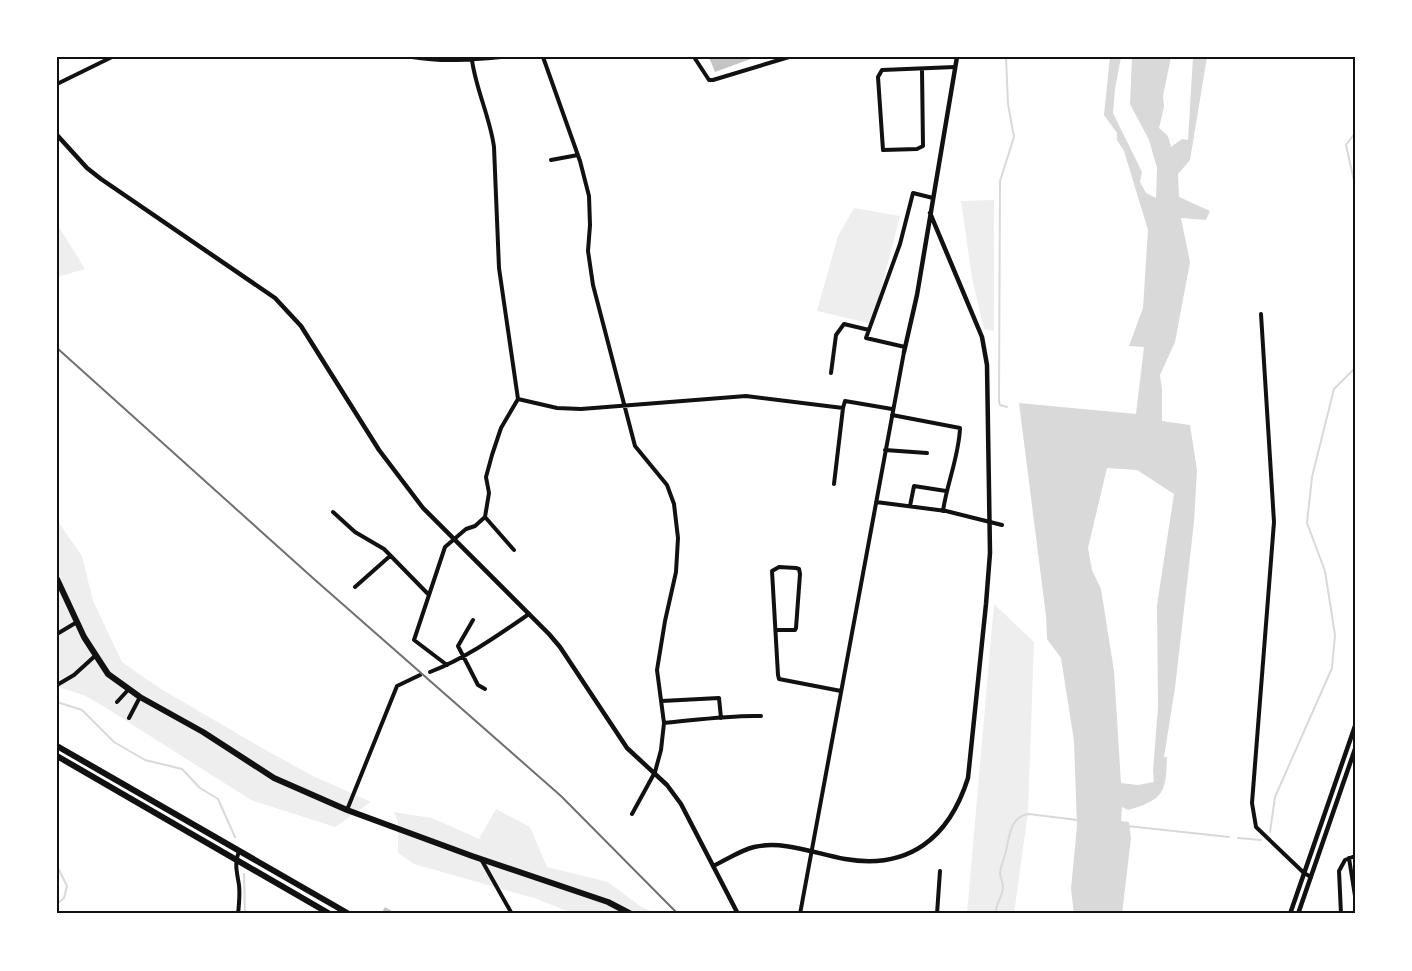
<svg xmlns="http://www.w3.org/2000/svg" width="1412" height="971" viewBox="0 0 1412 971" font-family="'Source Sans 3',sans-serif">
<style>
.green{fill:#eee}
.water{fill:#d9d9d9;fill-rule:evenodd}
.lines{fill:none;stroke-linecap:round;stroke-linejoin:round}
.stream{stroke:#d9d9d9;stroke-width:2}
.building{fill:#c4c4c4}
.minor{stroke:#111;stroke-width:4}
.tertiary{stroke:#111;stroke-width:4.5}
.trunk{stroke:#111;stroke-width:6}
.rail{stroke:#707070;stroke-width:2}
.neatline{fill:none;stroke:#111;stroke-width:2}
</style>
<rect width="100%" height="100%" fill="#fff"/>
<path class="green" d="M 994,200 L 994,331 L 984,329 L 972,278 L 961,201 Z
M 854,208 L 900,216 L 872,324 L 817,311 L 838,236 Z
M 57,224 L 85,269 L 57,277 Z
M 57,520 L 82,556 L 93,601 L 122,662 L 161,689 L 262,748 L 311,775 L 371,802 L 335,827 L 251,800 L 103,706 L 84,695 L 57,687 Z
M 994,604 L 1034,642 L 1028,812 L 1014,914 L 967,914 Z
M 496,809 L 530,827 L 547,867 L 608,882 L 640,906 L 656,914 L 575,914 L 534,898 L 414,864 L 398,853 L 398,821 L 394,812 L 432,818 L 479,839 Z"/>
<path class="water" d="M 1110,57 L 1121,57 L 1115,89 L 1113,113 L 1142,172 L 1140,182 L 1146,193 L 1156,198 L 1157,168 L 1149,140 L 1130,104 L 1132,57 L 1171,57 L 1163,96 L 1164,107 L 1159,128 L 1168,136 L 1171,147 L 1182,139 L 1188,140 L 1193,57 L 1207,57 L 1190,160 L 1178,174 L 1179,197 L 1210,211 L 1206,220 L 1181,218 L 1190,262 L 1175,342 L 1160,375 L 1162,389 L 1162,421 L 1190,425 L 1197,470 L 1194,522 L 1175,688 L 1164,757 L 1167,757 C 1166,792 1164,800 1128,810 L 1122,807 L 1121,821 L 1129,822 L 1131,838 L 1122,914 L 1074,914 L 1071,889 L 1077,826 L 1074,741 L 1061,658 L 1047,639 L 1046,616 L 1019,403 L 1136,414 L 1144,347 L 1129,346 L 1143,308 L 1148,230 L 1124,151 L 1117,140 L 1117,133 L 1104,115 ZM 1107,468 L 1137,470 L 1174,494 L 1157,605 L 1158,707 L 1153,771 L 1154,782 L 1138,785 L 1121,783 L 1114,671 L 1101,589 L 1092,570 L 1088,548 Z"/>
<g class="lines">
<path class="stream" d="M 1006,57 L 1008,104 L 1014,137 L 1000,181 L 999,401 L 1000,405 L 1007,407
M 1355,133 L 1346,145 L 1355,185
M 57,702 L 82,710 L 114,742 L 145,760 L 182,769 L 200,788 L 218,799 L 235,837
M 1127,826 L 1229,837
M 1270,832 L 1275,797 L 1332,668 L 1335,635 L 1325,571 L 1307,523 L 1312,477 L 1334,389 L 1355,368
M 1238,838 L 1261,840
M 57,866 L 67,886 L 64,898 L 57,904
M 244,874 L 245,914
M 996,914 C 995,903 1003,897 1003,887 C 1003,882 1000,878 1000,873 C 1001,864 1006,855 1007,846 C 1010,832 1012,816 1029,814 L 1077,820"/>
</g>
<path class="building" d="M 709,57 L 756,57 L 715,72 Z
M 385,907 L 397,914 L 381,914 Z"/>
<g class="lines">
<path class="minor" d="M 412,57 C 442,62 471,60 501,57
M 543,57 L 580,161 L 589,196 L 590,225 L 588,251 L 593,285 L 635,446 L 667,485 L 674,504 L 678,538 L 676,572 L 665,621 L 657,670 L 664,723 L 661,750 L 655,772 L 632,814
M 694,57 L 709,80 L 713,80 L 789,57
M 922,70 L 923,146 L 917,149 L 883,150 L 878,77 L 882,70 L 955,67
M 57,84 L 112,57
M 551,160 L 578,155
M 1261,314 L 1274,522 L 1252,803 L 1256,827 L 1304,873 L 1311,877
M 905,347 L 866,338 L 900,244 L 913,193 L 933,198
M 831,373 L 836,335 L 844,324 L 869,330
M 518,399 L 557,408 L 581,409 L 746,396 L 843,408 L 845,401 L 892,409
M 892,415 L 960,428 C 959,456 947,483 943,511
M 885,450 L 927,453
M 834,484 L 843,408
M 876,502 L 946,511 L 1002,525
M 910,506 L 914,486 L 946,491
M 333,512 L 355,532 L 384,549 L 429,595
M 485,517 L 514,550
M 355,587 L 390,556
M 473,620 L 458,646 L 478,685 L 485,689
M 776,630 L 795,630 L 796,628 L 800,574 L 799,569 L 796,568 L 779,567 L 772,571 L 778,675 L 779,679 L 841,691
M 57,634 L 77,622
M 447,665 L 414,640 L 445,547 L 466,529 L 475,526 L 485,517 L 489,493 L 486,477 L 492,455 L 501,428 L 518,399 L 499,268 L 494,147 C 490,117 476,90 472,60
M 430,672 C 466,658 497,636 529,614
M 57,685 L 74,675 L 96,655
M 662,701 L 719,698 L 721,718
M 117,702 L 128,690
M 129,718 L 140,697
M 664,723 C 696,720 729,715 761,716
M 347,810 L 397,686 L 420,675
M 1349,858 L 1355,896
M 481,859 L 512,914
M 238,914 C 239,905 240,894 239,885 C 237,872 234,864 239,851
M 800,914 L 904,352
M 937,914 L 940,871
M 1341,914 L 1339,871 L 1345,860 L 1355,856"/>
<path class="tertiary" d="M 57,135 L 87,168 L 101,179 L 275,298 L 301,326 L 379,450 L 423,508 L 549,634 L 560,647 L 627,748 L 667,785 L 681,804 L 738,914
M 904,352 L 917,295 L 957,57
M 713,866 C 726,860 741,850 754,847 C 784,840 816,854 845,859 C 909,870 949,838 968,778 L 986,604 L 990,553 L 987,365 L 982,337 L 930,213
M 1290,914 L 1355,726
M 1298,914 L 1355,749"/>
<path class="trunk" d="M 57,579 L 84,637 L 108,674 L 140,697 L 203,732 L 274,778 L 347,810 L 472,856 L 608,902 L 631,914
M 57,746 L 349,914
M 57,756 L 330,914"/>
<path class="rail" d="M 57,348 L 314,579 L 561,796 L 678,914"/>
</g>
<rect width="1412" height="971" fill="none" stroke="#ffffff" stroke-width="117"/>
<rect x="58" y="58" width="1296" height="854" class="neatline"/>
</svg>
